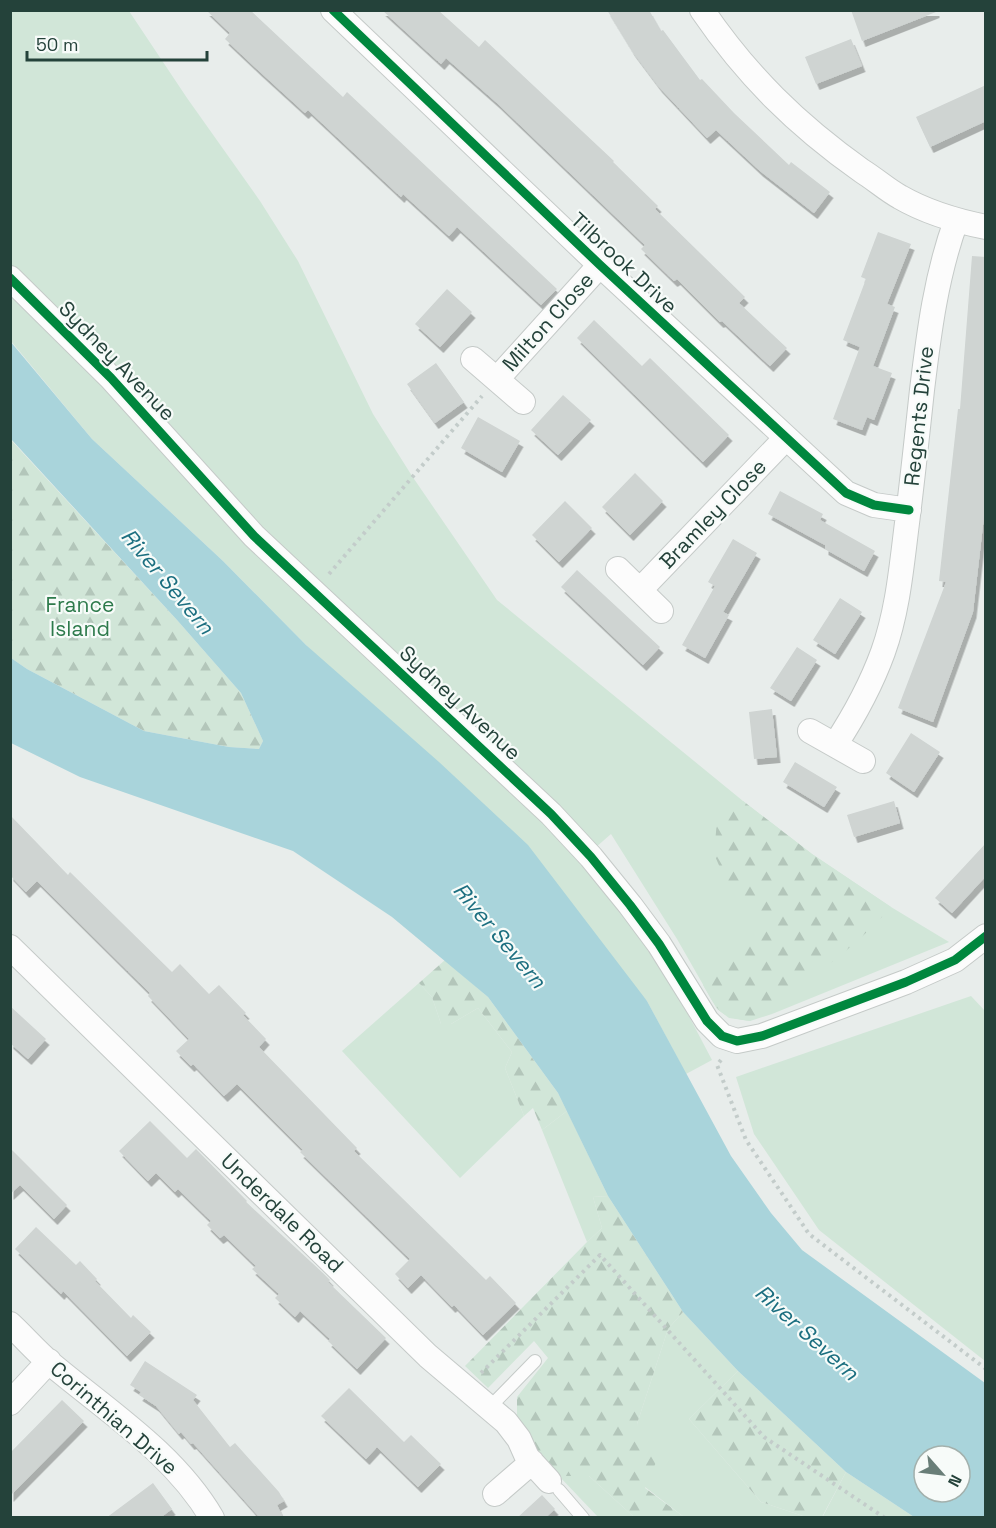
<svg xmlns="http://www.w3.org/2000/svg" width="996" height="1528" viewBox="0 0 996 1528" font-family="'Space Grotesk',sans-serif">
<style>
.green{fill:#d1e6d8}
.forest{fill:url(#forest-firs)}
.water{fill:#a9d4db;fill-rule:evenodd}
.building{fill:#cfd4d2;filter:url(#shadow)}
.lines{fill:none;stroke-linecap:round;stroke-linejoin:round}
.lane-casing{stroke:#c5cac8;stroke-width:14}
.street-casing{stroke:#c5cac8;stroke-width:26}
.path{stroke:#c3ccca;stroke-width:4;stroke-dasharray:3 4.5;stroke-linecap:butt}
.lane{stroke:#fcfcfc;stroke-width:12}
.street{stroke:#fcfcfc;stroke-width:24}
.cycleway-casing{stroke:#f7fbf9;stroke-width:13}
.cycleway{stroke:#00873e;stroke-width:9}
.labels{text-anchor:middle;stroke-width:4.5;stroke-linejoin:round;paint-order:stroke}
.street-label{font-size:21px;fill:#24423a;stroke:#f7fbf9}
.park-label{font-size:21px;fill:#2d7a4b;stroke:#f7fbf9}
.water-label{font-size:22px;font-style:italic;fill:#1c6f80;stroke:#f7fbf9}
</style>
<defs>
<pattern id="forest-firs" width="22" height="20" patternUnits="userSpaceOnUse" patternTransform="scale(1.5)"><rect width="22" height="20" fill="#d1e6d8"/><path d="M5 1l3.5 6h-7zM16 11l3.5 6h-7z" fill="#b3c6ba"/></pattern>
<filter id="shadow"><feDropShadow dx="3.5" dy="6" stdDeviation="0" flood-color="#0004"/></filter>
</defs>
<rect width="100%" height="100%" fill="#e8edeb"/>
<path class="green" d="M 10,11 L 129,11 L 187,98 L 260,201 L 298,261 L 373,414 L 412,476 L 497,600 L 743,801 L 812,854 L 891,907 L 949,942 L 772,1014 L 750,1021 L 729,1018 L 717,1009 L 677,939 L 611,834 L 595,848 L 257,533 L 119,376 L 11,265 Z
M 10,293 L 558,835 L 622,913 L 672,984 L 712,1060 L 686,1074 L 647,1001 L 306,645 L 223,561 L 92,439 L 11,341 Z
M 419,983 L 432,997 L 441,1024 L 451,1024 L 478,1008 L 512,1052 L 505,1068 L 524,1116 L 460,1178 L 342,1051 Z
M 971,996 L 986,1012 L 985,1361 L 819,1230 L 754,1134 L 736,1077 Z
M 567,1111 L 608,1196 L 593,1197 L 602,1228 L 587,1242 L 542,1130 Z
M 683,1312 L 738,1371 L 689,1419 L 761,1502 L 806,1517 L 684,1517 L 645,1487 L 637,1424 L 668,1329 Z
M 846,1472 L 914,1517 L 822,1518 Z
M 559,1476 L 589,1476 L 634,1517 L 598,1517 Z"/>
<path class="forest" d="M 10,439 L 177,620 L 241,693 L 263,741 L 259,749 L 229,747 L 144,731 L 27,669 L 11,658 Z
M 743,801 L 812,854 L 891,907 C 851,953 800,986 750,1021 C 719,1017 718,1011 703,985 L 760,925 L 726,881 L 714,854 L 717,821 Z
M 445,960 L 488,997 L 558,1093 L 567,1111 L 542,1130 L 533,1108 L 524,1116 L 505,1068 L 512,1052 L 478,1008 L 451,1024 L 441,1024 L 432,997 L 419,983 Z
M 608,1196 L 683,1312 L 668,1329 L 637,1424 L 657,1460 L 645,1488 L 684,1517 L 634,1517 L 589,1476 L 559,1476 L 538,1453 L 517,1425 L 517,1397 L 548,1358 L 534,1341 L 488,1388 L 465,1366 L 587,1242 L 602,1228 L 593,1197 Z
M 738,1371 L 846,1472 L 822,1517 L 806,1517 L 761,1502 L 689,1419 Z"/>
<path class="water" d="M 10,341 L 92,439 L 223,561 L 306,645 L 439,762 L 528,845 L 647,1001 L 731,1156 L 771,1213 L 802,1250 L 985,1383 L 985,1517 L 914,1517 L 846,1472 L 738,1371 L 683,1312 L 608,1196 L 558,1093 L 488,997 L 392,917 L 293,851 L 80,777 L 11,743 L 11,658 L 27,669 L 144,731 L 229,747 L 259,749 L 263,741 L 241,693 L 177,620 L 11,439 ZM 924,1456 L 960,1456 L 960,1492 L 924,1492 Z"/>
<path class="building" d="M 206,10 L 250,10 L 343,97 L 347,92 L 557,289 L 541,305 L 457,227 L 449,236 L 403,194 L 401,197 L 308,110 L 305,113 L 259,71 L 225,39 L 230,33 Z
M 382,10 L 438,10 L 479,47 L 485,40 L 614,161 L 613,162 L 658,206 L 655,209 L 745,297 L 739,303 L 787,348 L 770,366 L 722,321 L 720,322 L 677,279 L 674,281 L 641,249 L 645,245 L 497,103 L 446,58 L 441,64 Z
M 607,10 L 649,10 L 661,31 L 663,30 L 700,80 L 702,79 L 734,113 L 789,165 L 791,162 L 830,192 L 814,213 L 760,171 L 716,130 L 707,138 L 659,87 L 632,51 Z
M 851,10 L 936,10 L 936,12 L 862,41 Z
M 851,39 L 862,66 L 816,84 L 805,57 Z
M 986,85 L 986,121 L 930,147 L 916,117 Z
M 878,232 L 911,244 L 887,304 L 895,307 L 873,366 L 892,373 L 874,420 L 867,417 L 862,430 L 833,419 L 860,347 L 843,340 L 866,279 L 861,277 Z
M 972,256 L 986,257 L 986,499 L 973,612 L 933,722 L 898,708 L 946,582 L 939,581 L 958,409 L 960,409 Z
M 447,289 L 472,312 L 440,347 L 415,324 Z
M 594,320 L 642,366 L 650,358 L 729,435 L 703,462 L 577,338 Z
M 436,363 L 464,402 L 435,423 L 407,384 Z
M 563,395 L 591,420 L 558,455 L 531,430 Z
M 478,417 L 520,441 L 502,472 L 461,448 Z
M 635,473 L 663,501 L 630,535 L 602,507 Z
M 780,491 L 823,514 L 820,520 L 875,551 L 864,571 L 825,549 L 825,545 L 768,514 Z
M 565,501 L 592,528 L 559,562 L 532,535 Z
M 733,539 L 757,553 L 723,612 L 729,615 L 705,658 L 682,645 L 715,586 L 708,582 Z
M 577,570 L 660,647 L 643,665 L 561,587 Z
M 840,598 L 862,612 L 835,654 L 813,640 Z
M 797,647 L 817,660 L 791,701 L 770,688 Z
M 772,709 L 777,757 L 754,759 L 749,712 Z
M 911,733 L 940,752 L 914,792 L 886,773 Z
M 795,762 L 837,787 L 824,807 L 783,782 Z
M 894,801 L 900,823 L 854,837 L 847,815 Z
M 10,815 L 68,875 L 70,872 L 172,972 L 180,964 L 209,994 L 219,985 L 246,1013 L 243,1015 L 266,1039 L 259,1047 L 357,1148 L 354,1151 L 486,1280 L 490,1276 L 516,1303 L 483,1335 L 454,1305 L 452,1307 L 421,1275 L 408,1288 L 395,1274 L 410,1259 L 300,1152 L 303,1150 L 237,1084 L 224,1096 L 193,1064 L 191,1066 L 176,1051 L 189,1039 L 148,996 L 150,993 L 37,881 L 26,892 L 10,875 Z
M 986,843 L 986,876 L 952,913 L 935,898 Z
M 10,1006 L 46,1039 L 28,1059 L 10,1043 Z
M 150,1121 L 187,1158 L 196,1149 L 247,1201 L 246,1202 L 323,1273 L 330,1280 L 328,1282 L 386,1338 L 357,1369 L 328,1341 L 330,1339 L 300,1311 L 295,1317 L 275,1298 L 279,1294 L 252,1269 L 256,1266 L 224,1235 L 220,1238 L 207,1225 L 211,1221 L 178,1189 L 175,1192 L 156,1173 L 148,1181 L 119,1151 Z
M 10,1148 L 67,1205 L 54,1219 L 20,1185 L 10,1194 Z
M 36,1227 L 76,1265 L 80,1261 L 97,1279 L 95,1281 L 131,1318 L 133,1315 L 151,1332 L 127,1356 L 63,1291 L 61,1294 L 15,1249 Z
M 145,1361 L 197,1395 L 193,1400 L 230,1447 L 235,1443 L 279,1492 L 284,1501 L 277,1505 L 283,1518 L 260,1518 L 193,1443 L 191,1444 L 181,1432 L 179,1434 L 156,1406 L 139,1395 L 141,1392 L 130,1385 Z
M 349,1388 L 404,1442 L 411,1435 L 441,1464 L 418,1487 L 377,1447 L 366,1459 L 321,1416 Z
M 62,1400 L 84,1421 L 10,1496 L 10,1453 Z
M 153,1483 L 172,1509 L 160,1518 L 106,1518 Z
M 542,1495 L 555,1509 L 545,1518 L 517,1518 Z"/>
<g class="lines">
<g class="lane-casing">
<path id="lane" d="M 490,1407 L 535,1361
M 559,1490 L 583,1518"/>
</g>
<g class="street-casing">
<path id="street" d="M 333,10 L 600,265 L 846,493 L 874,505 L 909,510
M 702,10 C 747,76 797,125 862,171 C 875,179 887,190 900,197 C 926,212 956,221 986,227
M 10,278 L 111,378 L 254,536 L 551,814 L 591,857 L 630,905 L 659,944 L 707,1021 L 722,1036 L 737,1041 L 762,1036 L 906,982 L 955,960 L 986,936
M 473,359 L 523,402
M 497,379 L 600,265
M 618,569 L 661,611
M 640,590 L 786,438
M 810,731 L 863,761
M 835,745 C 854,716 871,685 883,652 C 897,613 901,572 906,531 C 912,484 917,437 922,390 C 929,332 936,276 956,221
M 10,947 L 428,1356 L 506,1422 L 519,1439 L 527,1457 L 549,1481
M 10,1324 C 24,1337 36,1351 50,1363 C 107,1411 174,1453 212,1518
M 10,1403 L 49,1361
M 495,1494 L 532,1462"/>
</g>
<path class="path" d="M 329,574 L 482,396
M 721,1060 L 717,1065 L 746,1140 L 809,1234 L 986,1369
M 481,1373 L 600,1255 L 764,1437 L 885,1518"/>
<use href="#lane" class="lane"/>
<use href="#street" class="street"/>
<g class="cycleway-casing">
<path id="cycleway" d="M 333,10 L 600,265 L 846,493 L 874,505 L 909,510
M 10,278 L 111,378 L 254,536 L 551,814 L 591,857 L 630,905 L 659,944 L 707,1021 L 722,1036 L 737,1041 L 762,1036 L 906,982 L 955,960 L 986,936"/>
</g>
<use href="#cycleway" class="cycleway"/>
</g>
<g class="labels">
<g class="street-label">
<text transform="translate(624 263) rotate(43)" y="7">Tilbrook Drive</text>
<text transform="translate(548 322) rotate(-48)" y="7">Milton Close</text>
<text transform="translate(117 361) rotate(46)" y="7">Sydney Avenue</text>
<text transform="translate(919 416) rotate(-84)" y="7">Regents Drive</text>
<text transform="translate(713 514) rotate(-46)" y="7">Bramley Close</text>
<text transform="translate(460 703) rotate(43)" y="7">Sydney Avenue</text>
<text transform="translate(282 1213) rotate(44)" y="7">Underdale Road</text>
<text transform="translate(114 1418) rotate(41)" y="7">Corinthian Drive</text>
</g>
<g class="park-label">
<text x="80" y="612">France<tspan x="80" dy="24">Island</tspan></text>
</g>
<g class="water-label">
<text transform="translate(168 581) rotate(50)" y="8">River Severn</text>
<text transform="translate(500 935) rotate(50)" y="8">River Severn</text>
<text transform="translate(807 1332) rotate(42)" y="8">River Severn</text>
</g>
</g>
<rect width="996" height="1528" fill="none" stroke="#24423a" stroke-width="24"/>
<g transform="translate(942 1474) rotate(118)"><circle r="28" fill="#f7fbf9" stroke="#a3b1ad" stroke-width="1.5"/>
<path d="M0-4.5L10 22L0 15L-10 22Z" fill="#697e78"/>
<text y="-9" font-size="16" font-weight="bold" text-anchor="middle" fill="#24423a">N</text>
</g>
<path d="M27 51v9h180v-9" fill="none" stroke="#24423a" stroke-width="3"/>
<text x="36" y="51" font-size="18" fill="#24423a" stroke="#f7fbf9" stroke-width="4.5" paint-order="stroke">50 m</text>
</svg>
